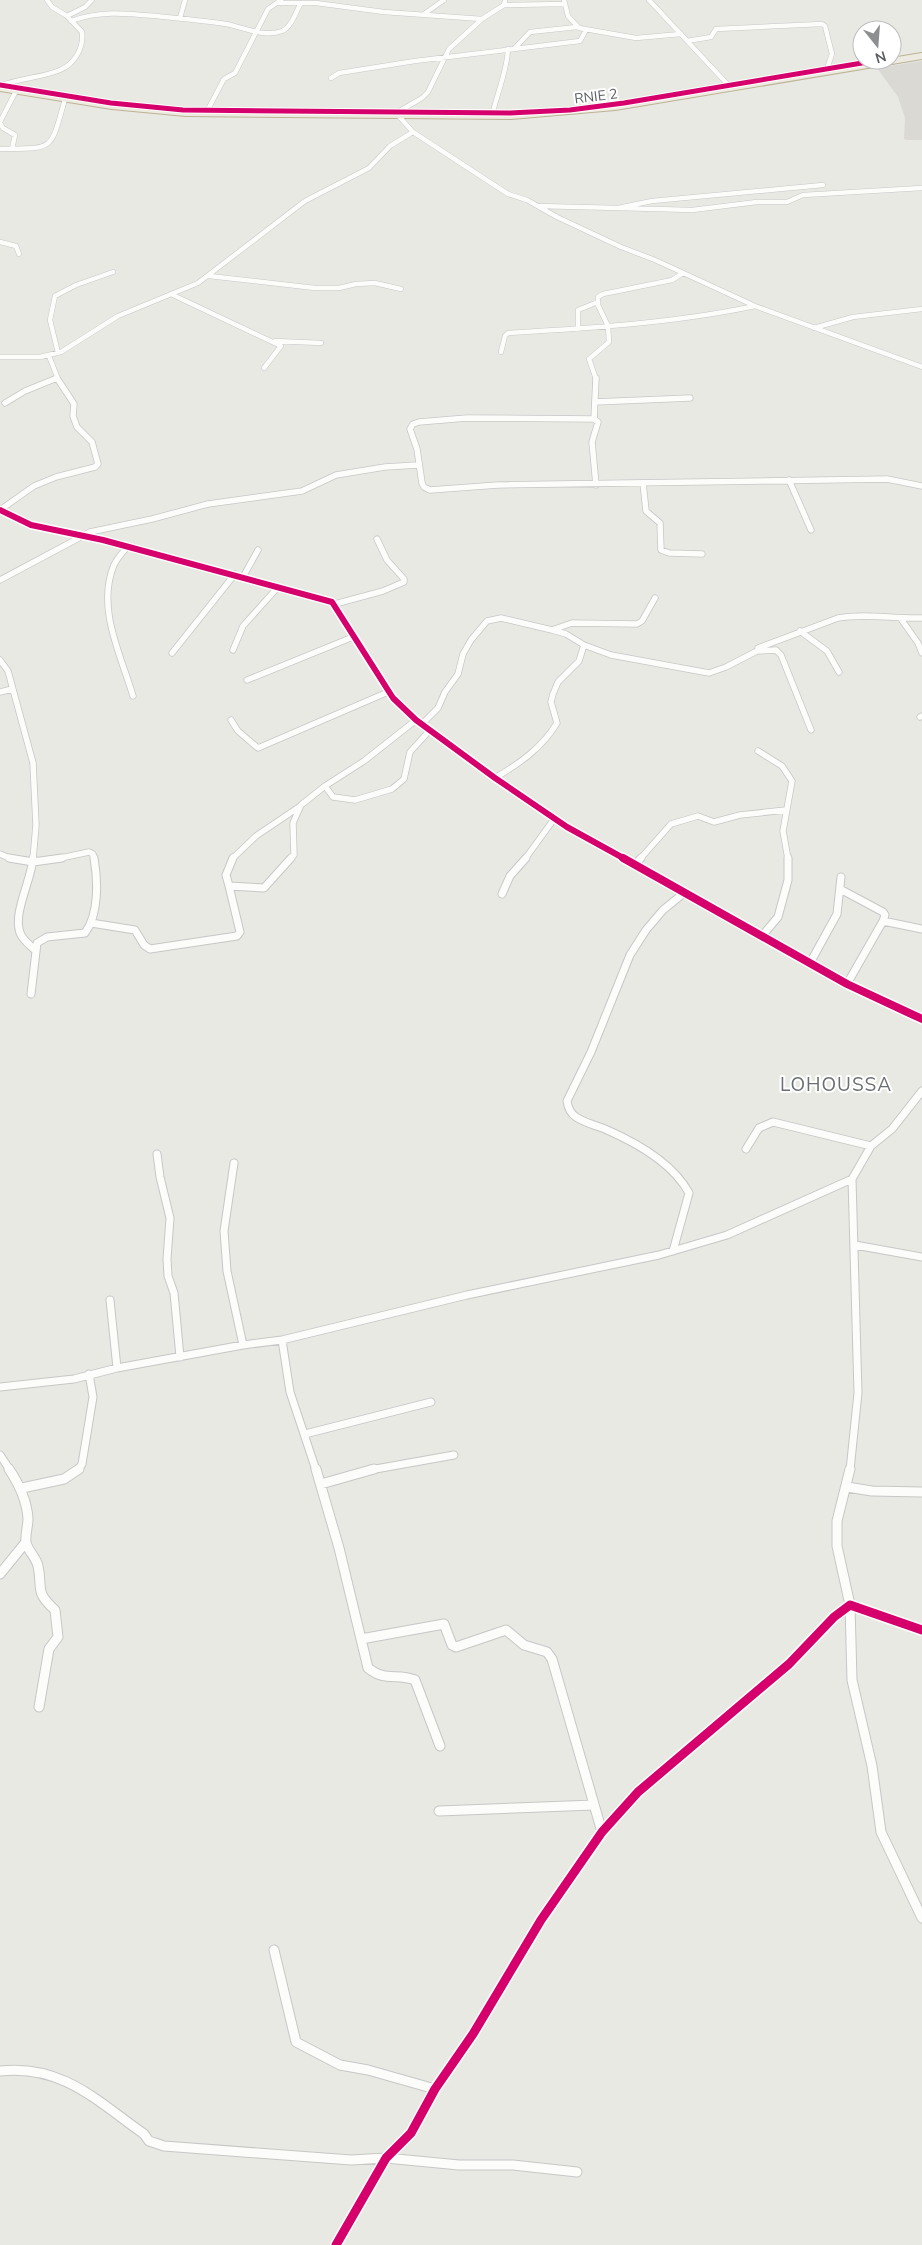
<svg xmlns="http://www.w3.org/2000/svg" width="922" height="2245" viewBox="0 0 922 2245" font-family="'Nunito Sans',sans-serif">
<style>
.education{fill:#dbd9d4}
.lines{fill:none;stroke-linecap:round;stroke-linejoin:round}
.minor-far3-casing{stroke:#c6c7c6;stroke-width:5.5}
.minor-far2-casing{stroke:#c6c7c6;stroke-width:7}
.minor-far1-casing{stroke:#c6c7c6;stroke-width:9}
.minor-casing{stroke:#c6c7c6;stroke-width:11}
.highway-casing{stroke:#bdb294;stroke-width:8}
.minor-far3{stroke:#fcfcfb;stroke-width:4.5}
.minor-far2{stroke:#fcfcfb;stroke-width:5.5}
.minor-far1{stroke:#fcfcfb;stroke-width:7}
.minor{stroke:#fcfcfb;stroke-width:9}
.highway{stroke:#edebe1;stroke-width:6}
.cycleway-far3-casing{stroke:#fff;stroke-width:7}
.cycleway-far2-casing{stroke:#fff;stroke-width:9}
.cycleway-far1-casing{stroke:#fff;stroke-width:11}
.cycleway-casing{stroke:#fff;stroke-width:12}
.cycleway-far3{stroke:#d6006c;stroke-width:5}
.cycleway-far2{stroke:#d6006c;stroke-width:6}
.cycleway-far1{stroke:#d6006c;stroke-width:8}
.cycleway{stroke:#d6006c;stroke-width:9}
.labels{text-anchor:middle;stroke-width:4;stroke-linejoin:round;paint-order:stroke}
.far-street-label{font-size:14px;fill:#5a5d61;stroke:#fff}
.quarter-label{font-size:19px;letter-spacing:1px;fill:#6b6f73;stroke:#fff}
</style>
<rect width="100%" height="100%" fill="#e9e9e4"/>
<path class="education" d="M 922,61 L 922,140 L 907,140 L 904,139 L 905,118 L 898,97 L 877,68 Z"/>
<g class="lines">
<g class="minor-far3-casing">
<path id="minor-far3" d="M 505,0 L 504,5 L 482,19 L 449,49 L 428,92 L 422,98 L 396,113 L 413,132 L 508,194 L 527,200 L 557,217 L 621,247 L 655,260 L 755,306 L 922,367
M 564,0 L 568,16 L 579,28 L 636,38 L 681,34
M 649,0 L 731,88
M 278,3 L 316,3 L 384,12 L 482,19
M 504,5 L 564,4
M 424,14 L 444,0
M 67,16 L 85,7 L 92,0
M 180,18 L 185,0
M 71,21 C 103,9 132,14 165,17 C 185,19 206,21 226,24 C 242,27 265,38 282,31 C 292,27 296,11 301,3
M 687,41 L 711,37 L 716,29 L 822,24 L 825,26 L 832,54 L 826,72
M 514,49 L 530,32 L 577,27
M 331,78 L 339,73 L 415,61 L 580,41 L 586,30
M 0,86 C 19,78 41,78 60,70 C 75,64 84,47 82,32 L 67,16 L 52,7 L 47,0
M 206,113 L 224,79 L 235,73 L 268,9 L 281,0
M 492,116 C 497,93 507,72 508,49
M 0,122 L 16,91
M 0,123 L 3,128 L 15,135 L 12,149
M 0,149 C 55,148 50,152 65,99
M 538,206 L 618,208 L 652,201 L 823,185
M 618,208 L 692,210 L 757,202 L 787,202 L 803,195 L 922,188
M 0,242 L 16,246 L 19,254
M 209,276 L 315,288 L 339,288 L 356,284 L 375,283 L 401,289
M 173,295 L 281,346 L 264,368
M 814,328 L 853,317 L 922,309
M 578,329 L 578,310 L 598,302
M 275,341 L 321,343
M 501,352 L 505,336 L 508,333 C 591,328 674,323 755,306
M 58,353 L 50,320 L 55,296 L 76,285 L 113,272
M 49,356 L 58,379
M 0,357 L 40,357 L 61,352 L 118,316 L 198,283 L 305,201 L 369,168 L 390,146 L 413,132
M 55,379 L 57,378
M 596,379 L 589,359 L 609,342 L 608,326 L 598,305 L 598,297 L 603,294 L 672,280 L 683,273"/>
</g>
<g class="minor-far2-casing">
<path id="minor-far2" d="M 596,378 L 594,419 L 598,422 L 592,442 L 596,485
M 595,402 L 690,398
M 5,403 L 25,391 L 57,378
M 594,419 L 467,418 L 419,422 L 413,424 L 410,429 L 417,449 L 422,483 L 424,487 L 430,490 L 498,485 L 887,479 L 922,486
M 789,480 L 811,530
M 643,483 L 646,511 L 660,523 L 661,550 L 669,553 L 702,554
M 0,510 L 31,525 L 103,540 L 332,602 L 393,698 L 416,720 L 495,778 L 567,827 L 625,859
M 0,510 L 34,486 L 56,477 L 95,467 L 98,464 L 92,442 L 77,427 L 73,416 L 74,404 L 57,378
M 128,546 C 123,552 117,558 114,565 C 96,608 121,655 133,696
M 243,577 L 258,550
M 0,580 L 90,532 L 152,519 L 208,504 L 302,491 L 336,475 L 385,467 L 417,465
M 335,604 L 383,591 L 404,582 L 404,579 L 387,560 L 377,539
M 901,619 L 918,643 L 922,653
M 552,630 L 572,623 L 637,624 L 642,621 L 655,598
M 800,631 L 827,651 L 839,672
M 584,645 L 611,655 L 709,673 L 726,667 L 757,651 L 776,650 L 781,655 L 811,730
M 758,648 L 838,618 C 865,613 894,619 922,618
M 233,650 L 243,626 L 278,587
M 172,653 L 235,574
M 0,660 L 8,671 L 33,763 L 36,825 L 33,859
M 247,680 L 353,637
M 0,692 L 12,689
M 920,717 L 922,716
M 231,720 L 238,731 L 258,748 L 388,692
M 422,724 L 438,708 L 445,692 L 458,674 L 463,654 L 471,640 L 487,621 L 501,618 L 552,630 L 566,634 L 584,645 L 579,661 L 558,682 L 553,694 L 551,702 L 557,723 C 542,748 520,763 495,778
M 758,751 L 782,766 L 792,781 L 783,831 L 788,859
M 325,786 L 333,797 L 355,800 L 392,789 L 404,779 L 410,752 L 430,730
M 0,854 L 12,859
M 56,859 L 89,852 L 93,854 L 94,859
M 232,859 L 256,836 L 299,807
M 290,859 L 294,855 L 293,823 L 301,805 L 325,786 L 364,761 L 416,720
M 525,859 L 554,819
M 640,859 L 671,824 L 698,816 L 714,822 L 740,815 L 786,810"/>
</g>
<g class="minor-far1-casing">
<path id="minor-far1" d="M 9,858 L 33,862 L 62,858
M 33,858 C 32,879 11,916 21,935 C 24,941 31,946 35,950
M 623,858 L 847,984 L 922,1019
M 635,865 L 641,858
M 229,886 L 226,875 L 233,858
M 840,889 L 883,912 L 885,915 L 883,921
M 502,894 L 510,876 L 526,858
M 91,923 L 135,930 L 144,945 L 150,949 L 237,936 L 240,932 L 229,886 L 264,888 L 291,858
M 762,936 L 778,917 L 788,880 L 788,858
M 810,963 L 837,914 L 841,877
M 847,984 L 883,921 L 922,929
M 31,994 L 37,943 L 47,937 L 85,933 C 99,914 98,881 94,858
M 746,1149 L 759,1128 L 773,1122 L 871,1146
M 157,1154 L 160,1177 L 170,1218 L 167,1259 L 168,1276 L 174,1293 L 180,1357
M 234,1163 L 224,1231 L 227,1271 L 243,1345
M 855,1245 L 922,1257
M 673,1251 L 689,1193 C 673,1163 635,1142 605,1129 C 595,1125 585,1123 576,1117 C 570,1113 568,1108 567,1101 L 591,1052 L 630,955 L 646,930 L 663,910 L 684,893
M 110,1300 L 117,1368
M 282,1340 L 290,1392 L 316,1470
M 0,1387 L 74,1379 L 117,1368 L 243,1345 L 282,1340 L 467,1295 L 659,1255 L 727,1235 L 852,1179
M 305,1434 L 431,1402
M 0,1455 L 10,1470
M 78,1470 L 82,1464 L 93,1397 L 89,1374
M 370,1470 L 454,1455
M 850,1470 L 858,1393 L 852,1179 L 871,1146 L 892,1129 L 922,1091"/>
</g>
<g class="minor-casing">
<path id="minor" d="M 9,1469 C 19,1484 27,1500 28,1519 C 28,1526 25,1535 26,1542 C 27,1550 36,1557 38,1566 C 43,1589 34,1591 55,1610 L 58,1637 L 49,1649 L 39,1707
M 316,1469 L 339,1548 L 368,1668 C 385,1682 397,1673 415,1680 L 440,1746
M 850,1469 L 837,1521 L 837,1546 L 850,1605 L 852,1680 L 872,1766 L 881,1832 L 922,1918
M 321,1484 L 374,1469
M 847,1487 L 872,1491 L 922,1492
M 22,1488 L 64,1479 L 79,1469
M 0,1574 L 26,1542
M 361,1639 L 444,1624 L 452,1645 L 456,1647 L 506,1630 L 524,1645 L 547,1652 L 552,1659 L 602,1832
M 439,1811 L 594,1805
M 274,1950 L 296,2042 L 340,2065 L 368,2070 L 435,2089
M 0,2071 C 62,2064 97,2101 144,2134 L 149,2141 L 164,2146 L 351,2160 L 386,2158 L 459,2165 L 513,2165 L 577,2172
M 336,2245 L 386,2158 L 411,2133 L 435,2089 L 473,2034 L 541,1920 L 602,1832 L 638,1792 L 789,1664 L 834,1617 L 850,1605 L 922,1630"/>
</g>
<g class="highway-casing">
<path id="highway" d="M 0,88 L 112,106 L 186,113 L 511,116 L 615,107 L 922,56"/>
</g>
<use href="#minor-far3" class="minor-far3"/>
<use href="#minor-far2" class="minor-far2"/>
<use href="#minor-far1" class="minor-far1"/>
<use href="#minor" class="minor"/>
<use href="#highway" class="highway"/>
<g class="cycleway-far3-casing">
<path id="cycleway-far3" d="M 0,85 L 111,103 L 183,110 L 510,113 L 570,110 L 624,103 L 880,60"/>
</g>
<g class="cycleway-far2-casing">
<path id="cycleway-far2" d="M 0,510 L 31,525 L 103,540 L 332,602 L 393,698 L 416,720 L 495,778 L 567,827 L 625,859"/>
</g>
<g class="cycleway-far1-casing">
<path id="cycleway-far1" d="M 623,858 L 847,984 L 922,1019"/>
</g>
<g class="cycleway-casing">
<path id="cycleway" d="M 336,2245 L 386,2158 L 411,2133 L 435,2089 L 473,2034 L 541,1920 L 602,1832 L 638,1792 L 789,1664 L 834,1617 L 850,1605 L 922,1630"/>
</g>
<use href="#cycleway-far3" class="cycleway-far3"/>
<use href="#cycleway-far2" class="cycleway-far2"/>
<use href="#cycleway-far1" class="cycleway-far1"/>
<use href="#cycleway" class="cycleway"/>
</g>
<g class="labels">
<g class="far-street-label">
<text transform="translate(596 96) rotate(-7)" y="5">RNIE 2</text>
</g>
<g class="quarter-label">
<text x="836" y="1091">LOHOUSSA</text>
</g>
</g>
<g transform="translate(877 45) rotate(163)"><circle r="24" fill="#ffffff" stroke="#bdbec0"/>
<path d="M0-4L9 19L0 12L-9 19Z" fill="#8c8e8f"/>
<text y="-8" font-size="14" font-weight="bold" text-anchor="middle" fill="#5a5d61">N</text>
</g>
</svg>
